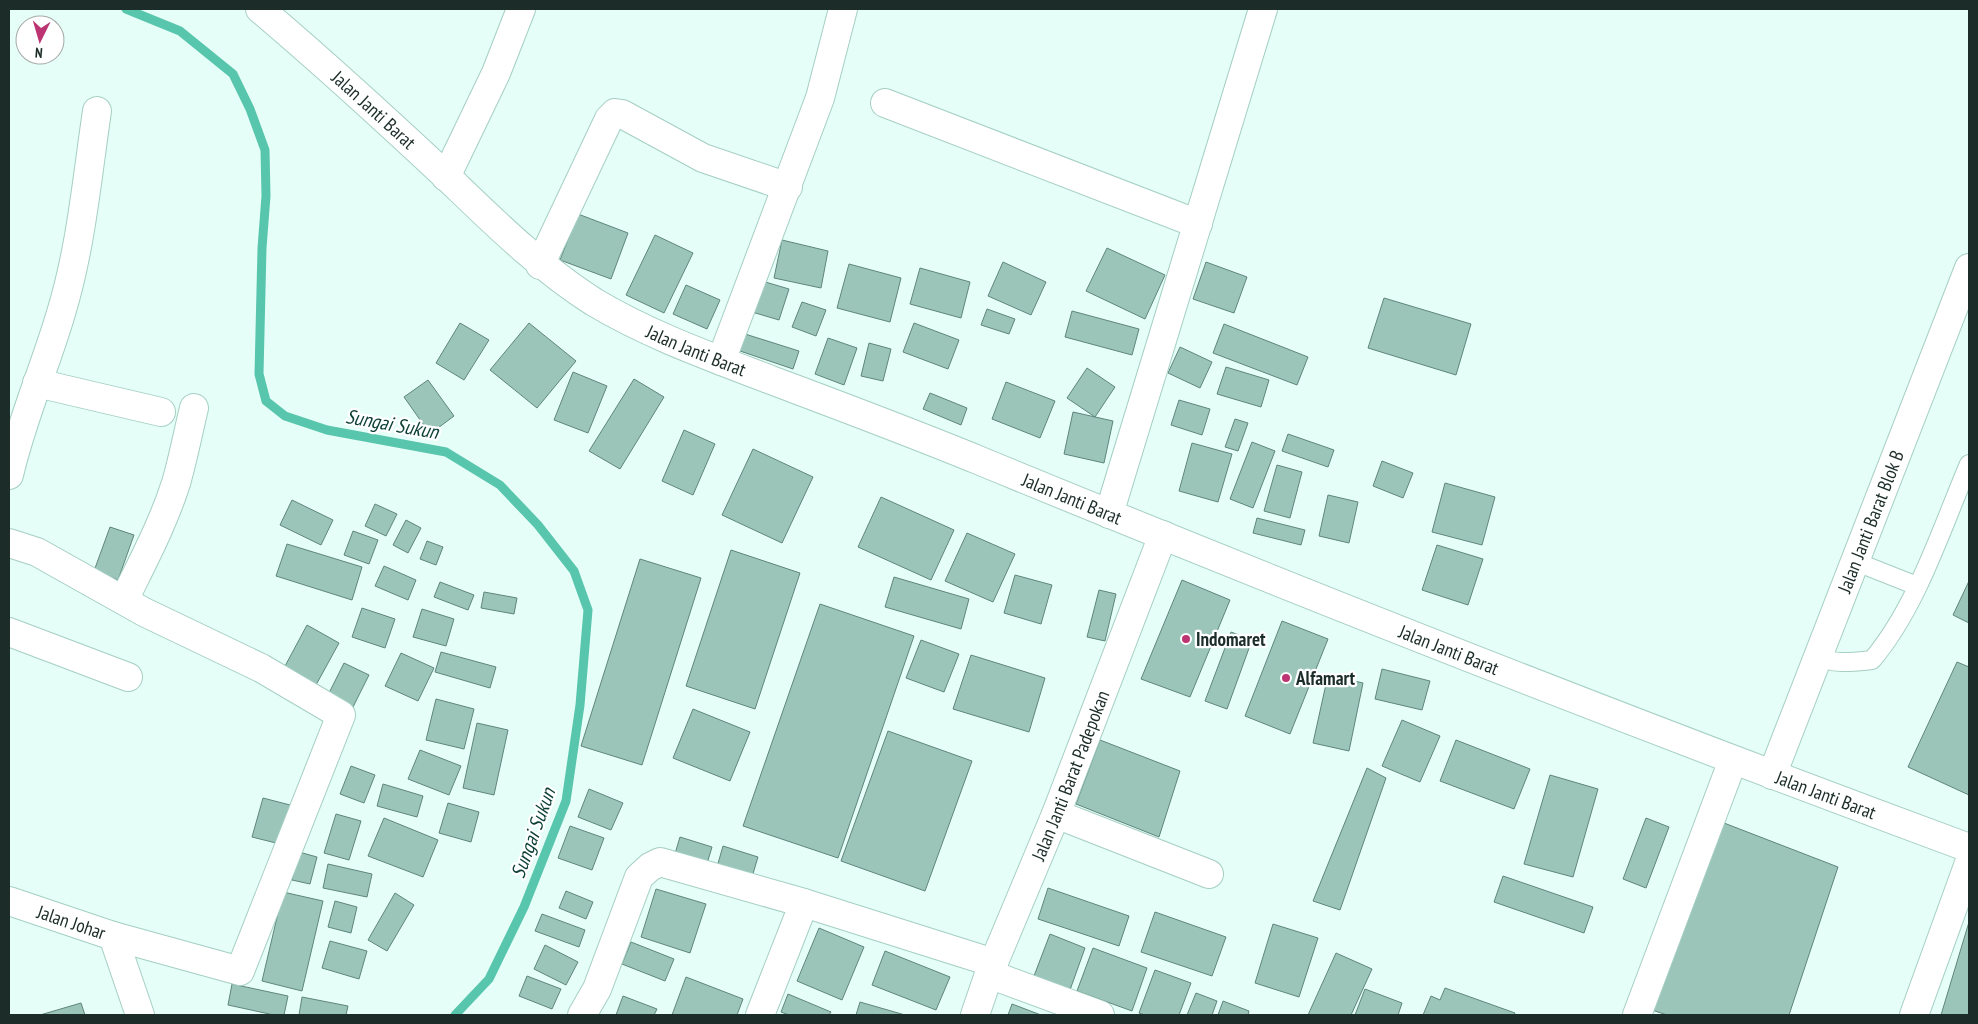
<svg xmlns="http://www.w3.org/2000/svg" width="1978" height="1024" viewBox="0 0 1978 1024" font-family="'PT Sans Narrow',sans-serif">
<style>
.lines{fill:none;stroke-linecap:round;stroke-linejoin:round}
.stream{stroke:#58c5ad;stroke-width:9}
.building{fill:#9cc5ba;stroke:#5f867c}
.lane-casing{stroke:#a5cfc3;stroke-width:20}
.street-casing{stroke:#a5cfc3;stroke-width:30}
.secondary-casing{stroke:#a5cfc3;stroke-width:30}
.lane{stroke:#fff;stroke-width:18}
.street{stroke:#fff;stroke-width:28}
.secondary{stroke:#fff;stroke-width:28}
.poi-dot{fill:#bc3472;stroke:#fff;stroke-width:2}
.labels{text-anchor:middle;stroke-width:4.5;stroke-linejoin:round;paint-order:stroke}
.street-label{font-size:19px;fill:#1c2d29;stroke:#fff}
.poi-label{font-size:19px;font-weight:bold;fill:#1c2d29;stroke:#fff;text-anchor:start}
.water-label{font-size:20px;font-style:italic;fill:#0b3e34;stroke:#fff}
</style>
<rect width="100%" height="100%" fill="#e5fef7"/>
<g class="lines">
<path class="stream" d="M 126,9 L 180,31 L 233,74 L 250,109 L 265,150 L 266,196 L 262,248 L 259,374 L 266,401 L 285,416 L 327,430 L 446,452 L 500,485 L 538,525 L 574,571 L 588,610 L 580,705 L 566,801 L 524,907 L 489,979 L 455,1015"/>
</g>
<path class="building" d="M 578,214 L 628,233 L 611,279 L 560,260 Z
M 655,235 L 693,253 L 664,313 L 626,295 Z
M 782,240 L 828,251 L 821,288 L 774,278 Z
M 1107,248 L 1165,275 L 1145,319 L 1086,291 Z
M 1003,262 L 1046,282 L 1031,315 L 988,296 Z
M 1206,262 L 1247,277 L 1234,313 L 1193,299 Z
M 849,264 L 901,278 L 890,322 L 837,308 Z
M 920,268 L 970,282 L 961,318 L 910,304 Z
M 762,281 L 789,289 L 779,320 L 752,312 Z
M 686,285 L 720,300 L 707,329 L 673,314 Z
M 1384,298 L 1471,324 L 1456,375 L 1368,348 Z
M 802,302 L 826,310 L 816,336 L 792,327 Z
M 987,309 L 1015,319 L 1009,334 L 981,325 Z
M 1072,311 L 1139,329 L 1132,355 L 1065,337 Z
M 460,323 L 489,340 L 464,380 L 436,363 Z
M 529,323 L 576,361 L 537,408 L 490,370 Z
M 914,323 L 959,340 L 948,369 L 903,352 Z
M 1224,324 L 1308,357 L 1297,385 L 1213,353 Z
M 745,334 L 799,351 L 793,369 L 740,351 Z
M 828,338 L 857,348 L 844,385 L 815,374 Z
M 869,343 L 891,349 L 883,381 L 861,376 Z
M 1180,347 L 1212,362 L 1200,388 L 1168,373 Z
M 1226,367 L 1269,380 L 1261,407 L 1217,394 Z
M 1087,368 L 1115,387 L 1095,417 L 1067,398 Z
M 573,372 L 607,386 L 588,433 L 554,420 Z
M 634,379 L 664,397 L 620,469 L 589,451 Z
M 428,380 L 454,416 L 430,434 L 404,397 Z
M 1006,382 L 1055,401 L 1040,438 L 992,419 Z
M 930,393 L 967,408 L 961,425 L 923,409 Z
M 1179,400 L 1210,409 L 1202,435 L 1171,425 Z
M 1073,412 L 1113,421 L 1104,463 L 1064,454 Z
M 1235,419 L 1248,423 L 1238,451 L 1225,447 Z
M 684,430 L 715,444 L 693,495 L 662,481 Z
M 1288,434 L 1334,450 L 1328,467 L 1282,451 Z
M 1252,442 L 1275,451 L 1253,508 L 1230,499 Z
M 1192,443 L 1232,454 L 1218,502 L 1179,491 Z
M 753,449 L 813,477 L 782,543 L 722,515 Z
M 1382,461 L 1413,473 L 1403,498 L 1373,486 Z
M 1277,465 L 1302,472 L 1290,518 L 1264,511 Z
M 1445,483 L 1495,497 L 1482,545 L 1432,532 Z
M 1328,495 L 1358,502 L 1349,543 L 1319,536 Z
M 881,497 L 954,530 L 931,580 L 858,547 Z
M 292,500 L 333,520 L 321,545 L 280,525 Z
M 375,504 L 397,514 L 386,536 L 365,526 Z
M 1257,518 L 1305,530 L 1301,545 L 1253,533 Z
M 406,520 L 421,528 L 408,553 L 393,545 Z
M 110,527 L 134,535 L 118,580 L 94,571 Z
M 353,531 L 378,540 L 369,564 L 344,555 Z
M 967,533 L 1015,554 L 993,602 L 945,581 Z
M 427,541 L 443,547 L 436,565 L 420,559 Z
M 287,544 L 362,567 L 352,600 L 276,576 Z
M 1437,545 L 1483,559 L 1468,605 L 1422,590 Z
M 731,550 L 800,573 L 755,709 L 686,686 Z
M 640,559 L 701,578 L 642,765 L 581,746 Z
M 384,566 L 416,580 L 408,600 L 375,586 Z
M 1015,575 L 1052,585 L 1041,624 L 1004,613 Z
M 894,577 L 969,599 L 961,629 L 885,607 Z
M 1182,580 L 1230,600 L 1190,697 L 1141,679 Z
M 1969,581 L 1969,623 L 1953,615 Z
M 440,582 L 474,595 L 468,610 L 434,597 Z
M 1099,590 L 1116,594 L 1105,641 L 1087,637 Z
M 484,592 L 517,598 L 514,614 L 481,608 Z
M 820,604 L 914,636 L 838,858 L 743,826 Z
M 362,608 L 395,619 L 385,648 L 352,637 Z
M 422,609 L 454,619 L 446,646 L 413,637 Z
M 1282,621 L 1328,639 L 1290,734 L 1245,716 Z
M 307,625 L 339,643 L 316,685 L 284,668 Z
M 1231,632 L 1252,640 L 1227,709 L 1205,701 Z
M 921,640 L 959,654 L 944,692 L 906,678 Z
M 441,652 L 496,667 L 490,688 L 435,672 Z
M 401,653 L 434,668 L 418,701 L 385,686 Z
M 971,655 L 1045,678 L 1029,732 L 953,709 Z
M 1957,662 L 1969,667 L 1969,795 L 1908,767 Z
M 344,663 L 369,675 L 353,707 L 328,695 Z
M 1382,669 L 1430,681 L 1422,710 L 1375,699 Z
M 1328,675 L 1363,683 L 1349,751 L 1313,743 Z
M 436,699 L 474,709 L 464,749 L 426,740 Z
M 693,709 L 750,732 L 730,781 L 673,758 Z
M 1402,720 L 1440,736 L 1420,782 L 1382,766 Z
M 477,723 L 508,730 L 494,795 L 463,788 Z
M 888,731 L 972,761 L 925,891 L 841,861 Z
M 1100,740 L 1180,771 L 1159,837 L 1076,804 Z
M 1456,740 L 1530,769 L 1514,809 L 1440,781 Z
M 420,750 L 461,766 L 449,795 L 408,779 Z
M 351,766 L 375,775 L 364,803 L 340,794 Z
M 1367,768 L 1386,778 L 1340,910 L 1313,901 Z
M 1550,775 L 1598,789 L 1573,877 L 1524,864 Z
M 383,784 L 423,796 L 417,817 L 377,806 Z
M 589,789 L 623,803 L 611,830 L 578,817 Z
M 263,798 L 294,806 L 284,845 L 252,837 Z
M 448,803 L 479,812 L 471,842 L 439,833 Z
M 336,814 L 361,821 L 349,860 L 324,853 Z
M 384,818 L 438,840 L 423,877 L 368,856 Z
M 1646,818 L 1669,827 L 1646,888 L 1623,879 Z
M 1724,823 L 1838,867 L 1789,1015 L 1667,1015 L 1652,1010 Z
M 570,826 L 604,838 L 592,870 L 558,858 Z
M 680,837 L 712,847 L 706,867 L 674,857 Z
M 723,846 L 758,857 L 752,877 L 717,867 Z
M 299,852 L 317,857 L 310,884 L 292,880 Z
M 328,864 L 372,874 L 367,897 L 323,888 Z
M 1503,876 L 1593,907 L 1584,933 L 1494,902 Z
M 1048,888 L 1129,916 L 1119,946 L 1038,919 Z
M 656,889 L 706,904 L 690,953 L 641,937 Z
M 566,891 L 593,902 L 586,919 L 559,908 Z
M 283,892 L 323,901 L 302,991 L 262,981 Z
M 395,893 L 414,905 L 387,951 L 368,940 Z
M 335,901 L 357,907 L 351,933 L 328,927 Z
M 1155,912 L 1226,937 L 1212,976 L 1141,952 Z
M 542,914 L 585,930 L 579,947 L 535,931 Z
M 1969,922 L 1969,1015 L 1941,1015 Z
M 1273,924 L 1318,938 L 1299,997 L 1255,983 Z
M 819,928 L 864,947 L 842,1000 L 797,981 Z
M 1050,934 L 1085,948 L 1070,990 L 1034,976 Z
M 330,941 L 367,951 L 359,979 L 322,968 Z
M 631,942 L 674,959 L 665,981 L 622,964 Z
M 545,945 L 578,962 L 566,985 L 534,969 Z
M 1093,948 L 1147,968 L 1132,1011 L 1077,991 Z
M 885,951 L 950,977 L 936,1010 L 872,985 Z
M 1336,953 L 1372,969 L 1351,1015 L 1308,1015 Z
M 1155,970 L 1191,983 L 1179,1015 L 1145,1015 L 1139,1013 Z
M 527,976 L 561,989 L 552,1009 L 519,996 Z
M 686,977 L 743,999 L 737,1015 L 672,1015 Z
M 232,984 L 288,996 L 284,1015 L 274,1015 L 228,1005 Z
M 1445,988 L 1515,1013 L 1514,1015 L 1423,1015 L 1431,996 L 1440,1000 Z
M 1365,989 L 1402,1003 L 1398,1015 L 1355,1015 Z
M 1196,993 L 1217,1001 L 1212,1015 L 1187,1015 Z
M 788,994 L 831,1012 L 829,1015 L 789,1015 L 781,1012 Z
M 623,996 L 657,1009 L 654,1015 L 616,1015 Z
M 302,997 L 348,1006 L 346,1015 L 299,1015 Z
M 1223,1001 L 1249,1011 L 1248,1015 L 1218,1015 Z
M 860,1002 L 905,1015 L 856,1015 Z
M 81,1003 L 85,1015 L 40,1015 Z
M 1012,1004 L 1041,1015 L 1008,1015 Z"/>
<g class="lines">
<g class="lane-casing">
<path id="lane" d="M 1854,561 L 1917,586
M 1817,656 C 1834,665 1853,662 1872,660 C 1917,607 1942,527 1969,464"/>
</g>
<g class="street-casing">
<g id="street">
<path d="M 885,103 L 1198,224"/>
<path d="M 446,177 L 496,73 L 521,9"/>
<path d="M 540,265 L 609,119 L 615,113 L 622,114 L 703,158 L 788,187"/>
<path d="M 721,361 L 820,98 L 843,9"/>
<path d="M 37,383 L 161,412"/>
<path d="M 9,475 C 22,418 45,368 61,313 C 81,248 87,178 97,111"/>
<path d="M 1109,514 L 1263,9"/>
<path d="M 9,543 L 37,552 L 144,612 L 261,668 L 341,715 L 240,971 L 113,936"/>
<path d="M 124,600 C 143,561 163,524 176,483 C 183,459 188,433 194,408"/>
<path d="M 9,632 L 128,677"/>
<path id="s1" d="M 1772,775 L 1969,268"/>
<path d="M 1056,814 L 1209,874"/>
<path id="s2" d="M 9,901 L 113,936 L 140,1015"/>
<path d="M 989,974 L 1100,1015"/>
<path d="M 582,1015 L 597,989 L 639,877 L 650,867 L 660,862 L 804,903 L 994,963"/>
<path d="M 760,1015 L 804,903"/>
<path id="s3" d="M 975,1015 L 989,974 L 1056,814 L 1163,535"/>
<path d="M 1637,1015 L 1733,760"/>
<path d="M 1914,1015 L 1969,863"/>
</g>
</g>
<g class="secondary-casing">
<g id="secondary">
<path id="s4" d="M 260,9 C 324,63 386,120 447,177 C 494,222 539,267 594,302 C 649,335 711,357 771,380 C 840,406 910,432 978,460 C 1306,595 1636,725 1969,848"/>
</g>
</g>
<use href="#lane" class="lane"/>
<use href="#street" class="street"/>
<use href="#secondary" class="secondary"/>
</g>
<g class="poi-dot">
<circle cx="1186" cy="639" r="5"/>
<circle cx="1286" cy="678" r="5"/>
</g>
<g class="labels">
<g class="street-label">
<text dy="7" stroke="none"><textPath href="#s4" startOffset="152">Jalan Janti Barat</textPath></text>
<text dy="7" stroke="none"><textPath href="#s4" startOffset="558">Jalan Janti Barat</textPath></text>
<text dy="7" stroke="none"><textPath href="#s4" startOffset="962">Jalan Janti Barat</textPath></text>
<text dy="7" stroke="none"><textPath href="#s1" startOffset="272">Jalan Janti Barat Blok B</textPath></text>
<text dy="7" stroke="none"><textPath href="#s4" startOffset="1368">Jalan Janti Barat</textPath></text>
<text dy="7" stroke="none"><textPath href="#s3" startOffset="258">Jalan Janti Barat Padepokan</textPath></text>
<text dy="7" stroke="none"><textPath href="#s4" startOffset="1772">Jalan Janti Barat</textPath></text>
<text dy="7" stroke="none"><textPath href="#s2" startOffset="66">Jalan Johar</textPath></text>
</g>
<g class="poi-label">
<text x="1196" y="646">Indomaret</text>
<text x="1296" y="685">Alfamart</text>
</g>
<g class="water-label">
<text transform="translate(392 424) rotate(10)" y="7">Sungai Sukun</text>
<text transform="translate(533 833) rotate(-70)" y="7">Sungai Sukun</text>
</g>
</g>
<rect width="1978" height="1024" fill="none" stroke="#1c2d29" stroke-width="20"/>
<g transform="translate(40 40) rotate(185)"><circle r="24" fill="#ffffff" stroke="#a4aba9"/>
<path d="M0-4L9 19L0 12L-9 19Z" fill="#bc3472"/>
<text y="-8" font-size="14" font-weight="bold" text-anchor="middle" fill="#1c2d29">N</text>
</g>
</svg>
